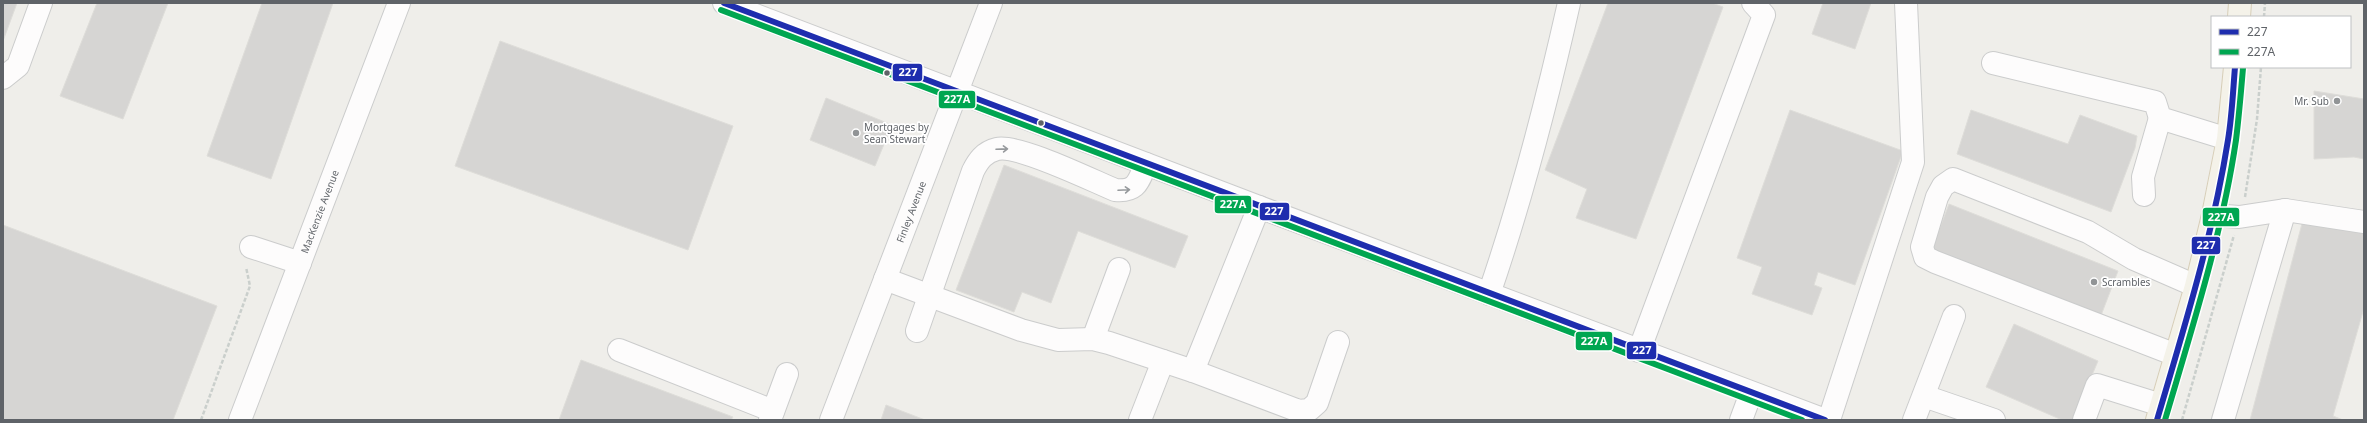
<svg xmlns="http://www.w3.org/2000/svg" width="2367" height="423" viewBox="0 0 2367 423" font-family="'Noto Sans',sans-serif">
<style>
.building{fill:#d6d5d3;stroke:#deddd9}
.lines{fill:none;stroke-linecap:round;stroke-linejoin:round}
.minor-casing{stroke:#cbcccc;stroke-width:24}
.major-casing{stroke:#d7ceb8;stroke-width:24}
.path{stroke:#cacfcc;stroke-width:2.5;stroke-dasharray:4 2;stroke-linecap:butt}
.minor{stroke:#fdfcfc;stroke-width:22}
.major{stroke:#f4f2e9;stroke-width:22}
.bus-1-casing{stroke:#fff;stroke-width:9}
.bus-2-casing{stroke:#fff;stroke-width:9}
.bus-1{stroke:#1e2dae;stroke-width:6}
.bus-2{stroke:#00a651;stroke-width:6}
.oneway{stroke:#96999c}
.bus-dot{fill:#5f6368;stroke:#fff;stroke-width:1.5}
.poi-dot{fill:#919496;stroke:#fff;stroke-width:1.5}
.labels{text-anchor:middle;stroke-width:3.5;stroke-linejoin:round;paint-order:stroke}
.poi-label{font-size:10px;fill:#5f6368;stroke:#fff;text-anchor:start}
.street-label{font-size:10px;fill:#5f6368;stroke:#fff}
.line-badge{stroke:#fff;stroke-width:1.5}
.badge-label{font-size:11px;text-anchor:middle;font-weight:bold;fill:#fff}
</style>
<rect width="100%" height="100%" fill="#efeeea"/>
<path class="building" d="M 3,3 L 17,3 L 3,41 Z
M 97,3 L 168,3 L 123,119 L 60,96 Z
M 262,3 L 333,3 L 271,179 L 207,156 Z
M 1608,3 L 1712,3 L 1723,7 L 1636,239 L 1576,218 L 1587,189 L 1545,170 Z
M 1823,3 L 1871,3 L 1855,49 L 1812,34 Z
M 500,41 L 733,126 L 688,250 L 455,166 Z
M 2314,91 L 2364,99 L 2364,159 L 2354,157 L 2314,159 Z
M 826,98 L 892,125 L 875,166 L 810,140 Z
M 1790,110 L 1903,151 L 1855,285 L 1818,272 L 1814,285 L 1822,288 L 1812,315 L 1752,294 L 1762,267 L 1737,258 Z
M 1971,110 L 2068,144 L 2080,115 L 2137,136 L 2135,148 L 2111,212 L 1957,154 Z
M 1004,165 L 1188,236 L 1175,268 L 1078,231 L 1051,303 L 1022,292 L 1014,312 L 956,290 Z
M 1949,204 L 2118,271 L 2100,318 L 1931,251 Z
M 2304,216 L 2364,230 L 2364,308 L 2333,416 L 2343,420 L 2250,420 Z
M 3,225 L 217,306 L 173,420 L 3,420 Z
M 2014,324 L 2098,361 L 2073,420 L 2062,420 L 1986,387 Z
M 581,360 L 733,417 L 731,420 L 559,420 Z
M 886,405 L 925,420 L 881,420 Z"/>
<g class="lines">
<g class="minor-casing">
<g id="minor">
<path d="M 724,3 L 1259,207 L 1825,420"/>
<path d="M 1993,63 L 2155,102 L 2160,118 L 2228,139"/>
<path d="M 3,78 L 18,66 L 41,3"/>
<path d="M 2144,195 L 2143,177 L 2160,118"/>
<path d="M 2213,215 L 2239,217 L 2285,210 L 2364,222"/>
<path d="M 251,247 L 300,263"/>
<path d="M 885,279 L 1021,330 L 1058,340 L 1093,339 L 1109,343 L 1193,371 L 1299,411 L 1309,410 L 1317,403 L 1338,342"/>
<path d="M 1489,294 C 1522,198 1547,101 1569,3"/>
<path d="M 917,331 L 973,171 C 978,161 984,152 997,149 C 1018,144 1091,180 1115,190 C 1137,192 1138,182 1146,164"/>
<path d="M 1093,339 L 1119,269"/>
<path d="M 619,350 L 773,411"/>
<path d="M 1639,351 L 1764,15 L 1753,3"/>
<path d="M 2176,355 L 1935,262 L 1925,257 L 1922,247 L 1937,197 L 1943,186 L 1953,179 L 2088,232 L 2134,259 L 2196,286"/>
<path d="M 1193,371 L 1259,207"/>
<path d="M 1924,396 L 1994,420"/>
<path id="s1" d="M 240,420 L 399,3"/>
<path d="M 770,420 L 787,374"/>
<path id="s2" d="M 831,420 L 991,3"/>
<path d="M 1140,420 L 1163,361"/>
<path d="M 1741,420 L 1751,393"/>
<path d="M 1829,420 L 1913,162 L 1906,3"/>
<path d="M 1914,420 L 1954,316"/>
<path d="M 2084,420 L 2097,385 L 2161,405"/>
<path d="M 2223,420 L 2285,210"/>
</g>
</g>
<g class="major-casing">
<path id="major" d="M 2239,17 L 2240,3
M 2157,420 L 2196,286 L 2213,215 L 2228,139 L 2235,67"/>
</g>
<path class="path" d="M 2264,17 L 2265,3
M 2245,197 L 2257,119 L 2261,67
M 201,420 L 250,286 L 246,267
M 2182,420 L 2234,235"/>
<use href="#minor" class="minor"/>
<use href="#major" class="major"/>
<g class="bus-1-casing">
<path id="bus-1" d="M 724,3 L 1825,420
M 2157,420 C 2184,328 2213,235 2228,140 C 2232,116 2233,91 2235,67"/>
</g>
<g class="bus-2-casing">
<path id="bus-2" d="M 721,10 L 1802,420
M 2165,420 C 2192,328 2222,235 2236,140 C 2239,116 2241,92 2243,68"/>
</g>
<use href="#bus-1" class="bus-1"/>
<use href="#bus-2" class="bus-2"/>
</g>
<defs><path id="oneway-shaft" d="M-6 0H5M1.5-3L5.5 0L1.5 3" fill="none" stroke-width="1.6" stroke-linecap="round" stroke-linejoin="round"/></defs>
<g class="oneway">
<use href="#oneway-shaft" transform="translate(1002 149) rotate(-2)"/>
<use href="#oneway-shaft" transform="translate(1124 190) rotate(-3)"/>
</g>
<g class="bus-dot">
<circle cx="887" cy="73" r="3.5"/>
<circle cx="1041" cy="123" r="3.5"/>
</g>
<g class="poi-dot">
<circle cx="2337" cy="101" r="4"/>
<circle cx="856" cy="133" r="4"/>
<circle cx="2094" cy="282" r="4"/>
</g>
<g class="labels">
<g class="poi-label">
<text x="2329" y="105" text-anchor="end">Mr. Sub</text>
<text x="864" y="131">Mortgages by<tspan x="864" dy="12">Sean Stewart</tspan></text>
<text x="2102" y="286">Scrambles</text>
</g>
<g class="street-label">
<text dy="4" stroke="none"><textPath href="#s1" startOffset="223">MacKenzie Avenue</textPath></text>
<text dy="4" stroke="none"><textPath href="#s2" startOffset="223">Finley Avenue</textPath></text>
</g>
</g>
<g class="line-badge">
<rect x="892" y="63" width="31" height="19" rx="4" fill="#1e2dae"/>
<rect x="938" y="90" width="38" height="19" rx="4" fill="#00a651"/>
<rect x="1214" y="195" width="38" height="19" rx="4" fill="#00a651"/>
<rect x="1259" y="202" width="31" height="19" rx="4" fill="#1e2dae"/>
<rect x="2202" y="207" width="38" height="20" rx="4" fill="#00a651"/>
<rect x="2191" y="236" width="30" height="19" rx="4" fill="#1e2dae"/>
<rect x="1575" y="331" width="38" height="20" rx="4" fill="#00a651"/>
<rect x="1626" y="341" width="31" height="19" rx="4" fill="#1e2dae"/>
</g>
<g class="badge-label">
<text x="908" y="76">227</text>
<text x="957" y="103">227A</text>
<text x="1233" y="208">227A</text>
<text x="1274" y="215">227</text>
<text x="2221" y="221">227A</text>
<text x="2206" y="249">227</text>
<text x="1594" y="345">227A</text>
<text x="1642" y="354">227</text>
</g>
<rect width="2367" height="423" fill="none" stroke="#5f6368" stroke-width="8"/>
<rect x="2211" y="16" width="140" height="52" fill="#ffffff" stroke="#bfc1c3"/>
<rect x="2219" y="29" width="20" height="6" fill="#1e2dae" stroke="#bfc1c3"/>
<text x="2247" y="36" font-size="12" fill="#5f6368">227</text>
<rect x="2219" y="49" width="20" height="6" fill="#00a651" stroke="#bfc1c3"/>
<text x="2247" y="56" font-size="12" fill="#5f6368">227A</text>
</svg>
